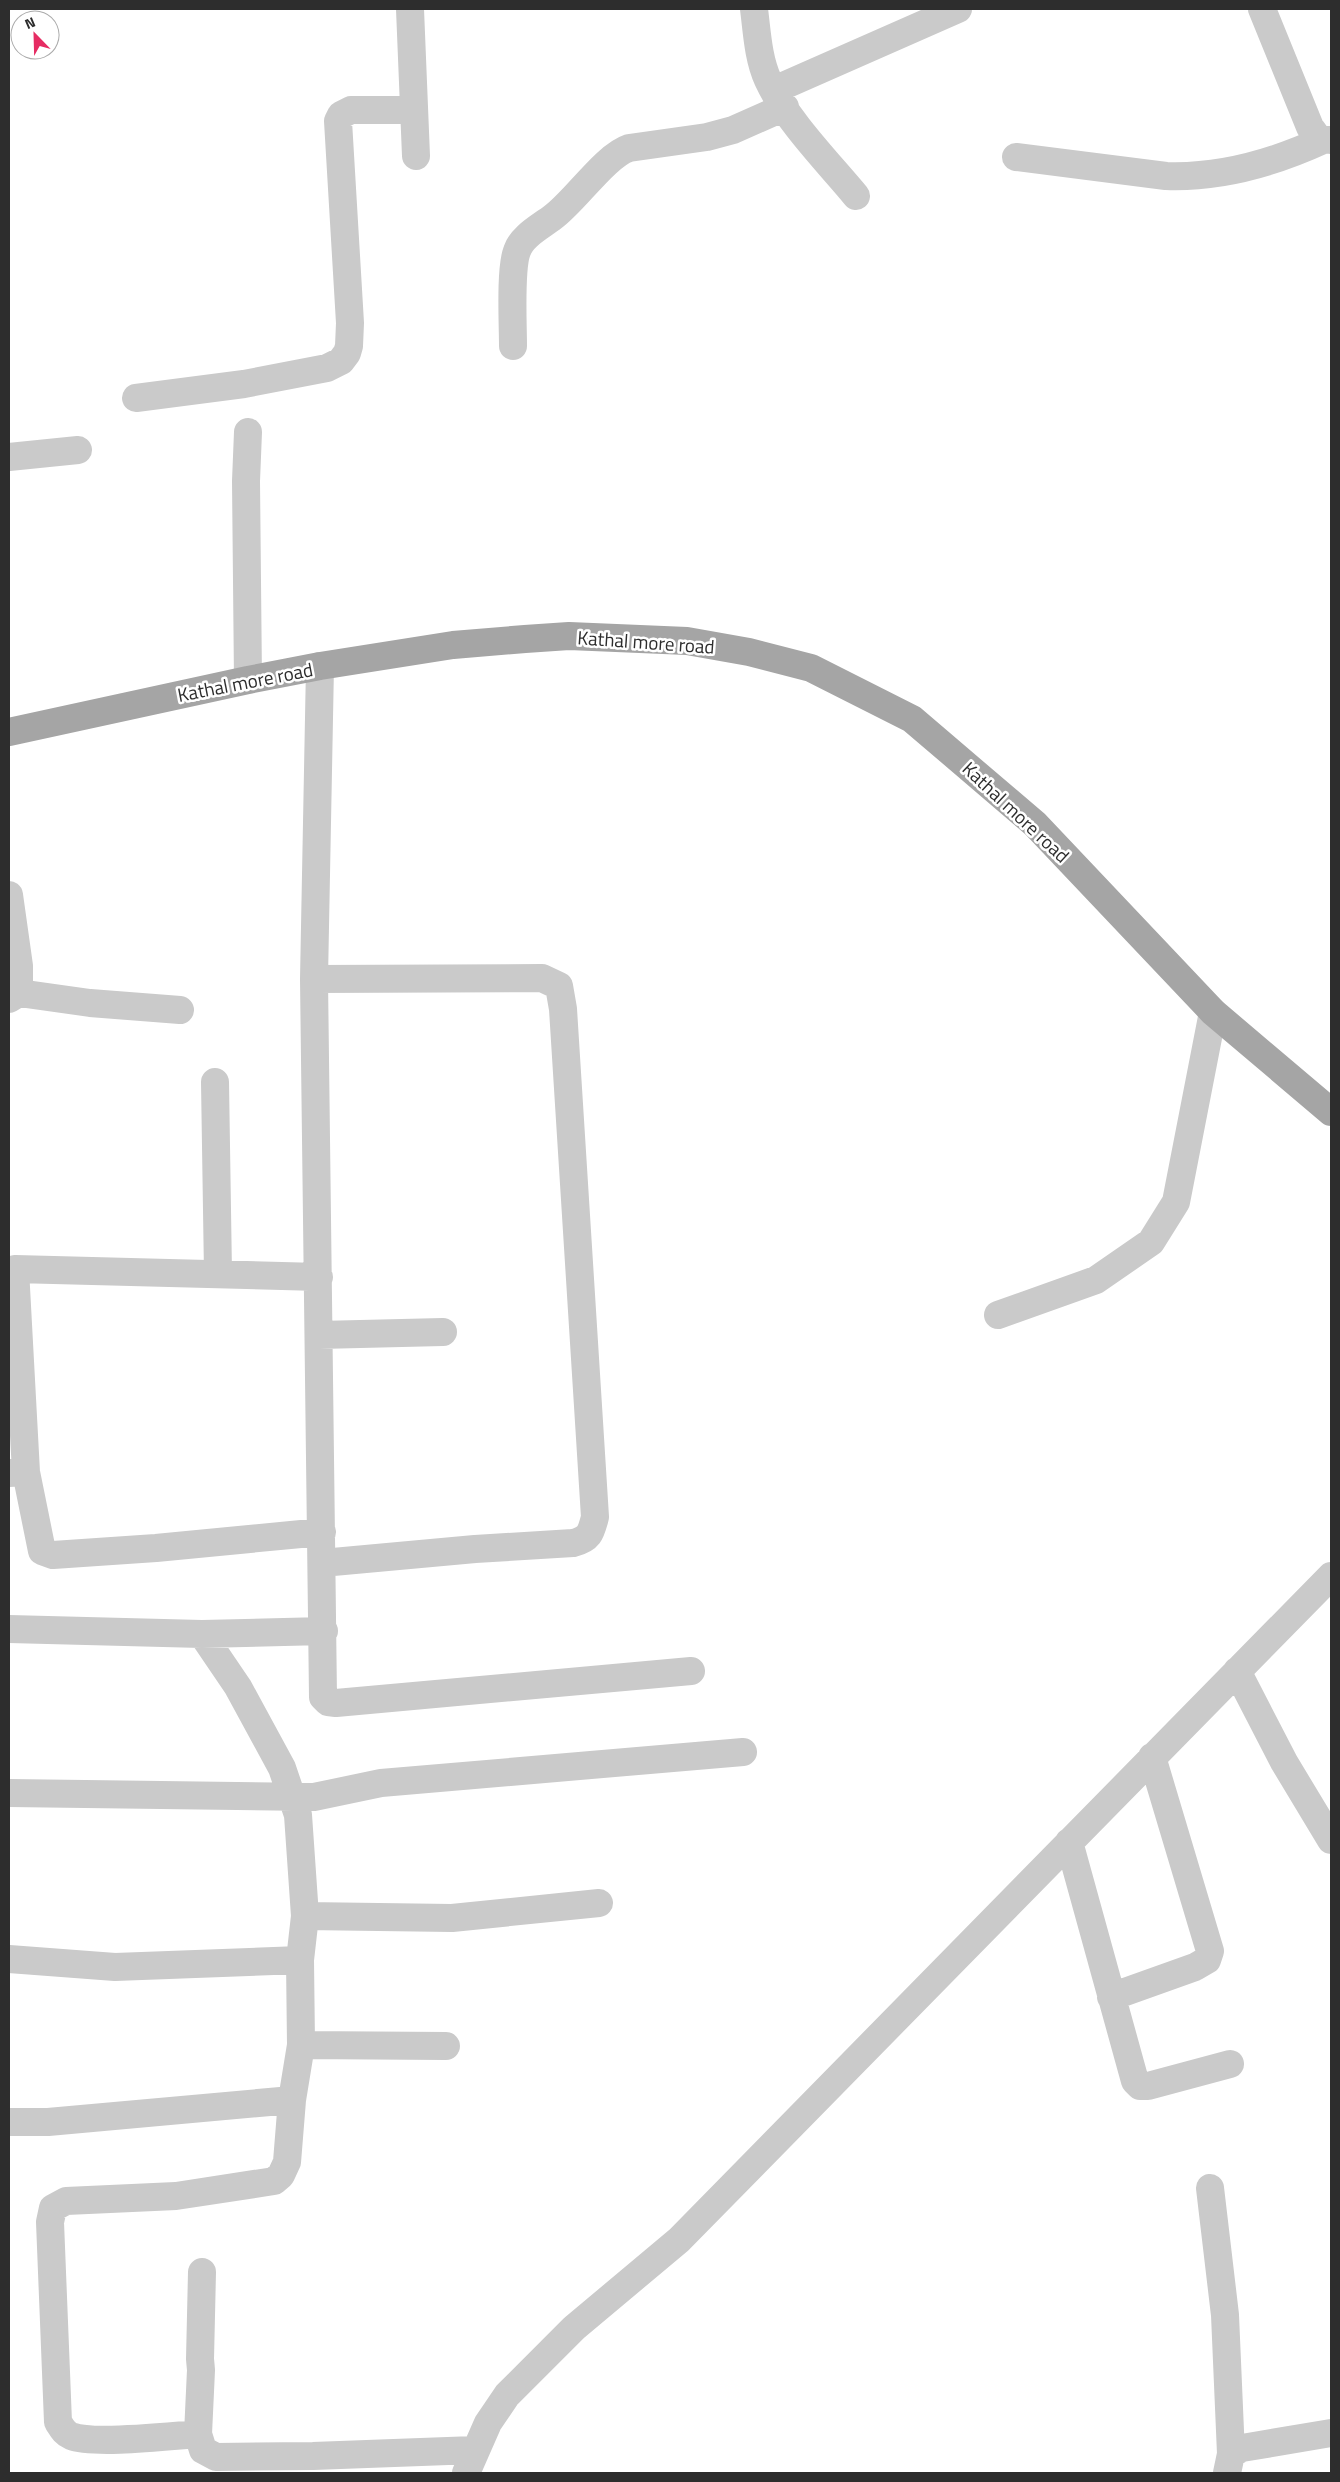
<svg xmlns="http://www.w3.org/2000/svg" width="1340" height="2482" viewBox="0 0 1340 2482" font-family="'Titillium Web',sans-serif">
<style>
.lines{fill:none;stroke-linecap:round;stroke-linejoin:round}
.minor{stroke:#cacaca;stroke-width:28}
.major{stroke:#a5a5a5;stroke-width:28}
.labels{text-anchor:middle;stroke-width:5;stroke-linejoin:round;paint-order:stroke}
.street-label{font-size:19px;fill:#2d2d2d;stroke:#fff}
</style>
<rect width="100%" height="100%" fill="#fff"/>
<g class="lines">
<path class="minor" d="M 410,9 L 416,156
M 754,9 C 757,32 758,58 768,80 C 787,121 827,161 856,196
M 1262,9 L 1310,127 L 1318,138 L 1331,140
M 774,90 L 958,9
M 1016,157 L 1166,176 C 1221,178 1273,163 1323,140
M 513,346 C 513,324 510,269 517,251 C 522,236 540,227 553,217 C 575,201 605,156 629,148 L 707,137 L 733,130 L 785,107
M 136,398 L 244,384 L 327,368 L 341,361 L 347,353 L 349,346 L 350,323 L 338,121 L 341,115 L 351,110 L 414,110
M 248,432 L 246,481 L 248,680
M 9,457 L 78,450
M 320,666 L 314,979 L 323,1697 L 328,1702 L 336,1703 L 691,1671
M 9,895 L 19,966 L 19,993 L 9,999
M 314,979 L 542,978 L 559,986 L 563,1009 L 595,1517 C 591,1532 590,1539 573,1543 L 475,1549 L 322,1563
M 19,993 L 90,1003 L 180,1010
M 215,1082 L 218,1273
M 998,1315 L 1096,1280 L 1151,1242 L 1176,1202 L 1213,1012
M 319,1335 L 443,1332
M 26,1472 L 42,1551 L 53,1555 L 156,1548 L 322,1532
M 9,1473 L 26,1472 L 15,1269 L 319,1277
M 9,1629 L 202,1634 L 324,1631
M 202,1634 L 238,1687 L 282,1768 L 298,1815 L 305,1916 L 300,1960 L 301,2045 L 292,2100 L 287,2162 L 281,2175 L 274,2181 L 176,2196 L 66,2201 L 53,2208 L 50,2222 L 58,2422 C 62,2428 64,2433 71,2436 C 94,2445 170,2436 198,2434 L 203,2450 L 216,2457 L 313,2456 L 475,2450
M 1237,1671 L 1284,1762 L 1331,1840
M 9,1793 L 314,1797 L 381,1783 L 743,1752
M 1069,1842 L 1135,2081 L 1140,2086 L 1148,2086 L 1230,2064
M 305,1916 L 452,1918 L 599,1903
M 9,1959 L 115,1967 L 300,1960
M 1111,1997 L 1195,1967 L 1207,1960 L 1210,1951 L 1152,1757
M 301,2045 L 446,2046
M 9,2122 L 48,2122 L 292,2100
M 1210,2188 L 1225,2315 L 1231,2454
M 198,2434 L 201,2370 L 200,2359 L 202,2272
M 466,2473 L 488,2423 L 507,2395 L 574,2328 L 679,2240 L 1331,1576
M 1227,2473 L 1231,2454 L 1242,2448 L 1331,2433"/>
<path class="major" d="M 9,732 L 248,680 L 320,666 L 453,645 L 525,639 L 569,636 L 687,641 L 749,652 L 811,668 L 912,719 L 1035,824 L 1213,1012 L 1331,1112"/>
</g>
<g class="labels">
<g class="street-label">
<text transform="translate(646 642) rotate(4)" y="7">Kathal more road</text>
<text transform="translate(245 682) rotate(-11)" y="7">Kathal more road</text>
<text transform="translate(1016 812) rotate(43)" y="7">Kathal more road</text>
</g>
</g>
<rect width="1340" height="2482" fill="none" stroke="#2d2d2d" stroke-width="20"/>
<g transform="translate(35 35) rotate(337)"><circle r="24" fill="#ffffff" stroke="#ababab"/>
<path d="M0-4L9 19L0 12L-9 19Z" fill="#e62c63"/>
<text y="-8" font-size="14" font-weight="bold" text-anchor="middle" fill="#2d2d2d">N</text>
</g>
</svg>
